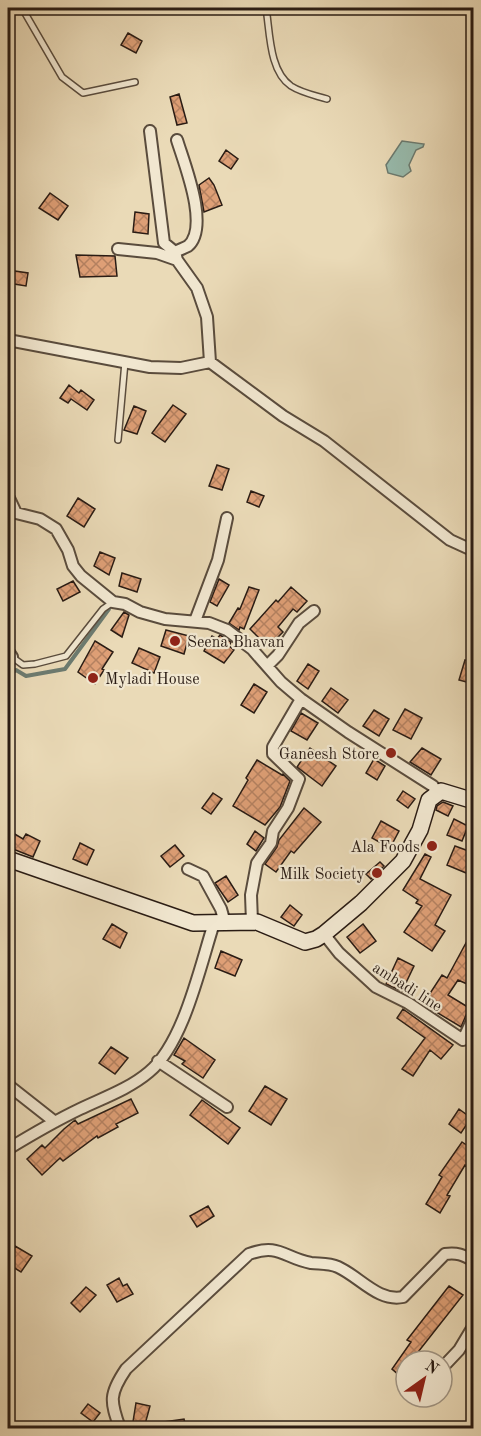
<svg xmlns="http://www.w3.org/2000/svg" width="481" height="1436" viewBox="0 0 481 1436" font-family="'Old Standard TT',serif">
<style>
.water{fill:#98bbad;stroke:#6c7b70;stroke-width:1.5}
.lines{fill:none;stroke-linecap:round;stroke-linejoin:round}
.stream{stroke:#6c7b70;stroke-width:4}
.building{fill:url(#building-cross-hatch);stroke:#2a1c14;stroke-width:1.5}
.service-casing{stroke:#5a4c3d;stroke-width:8}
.minor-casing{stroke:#5a4c3d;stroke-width:14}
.secondary-casing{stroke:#2a1c14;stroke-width:18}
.service{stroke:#f1e7d0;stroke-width:5}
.minor{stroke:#f1e7d0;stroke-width:10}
.secondary{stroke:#f1e7d0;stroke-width:15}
.poi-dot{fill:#8f2418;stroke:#f1e7d0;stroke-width:2}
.labels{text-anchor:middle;stroke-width:4.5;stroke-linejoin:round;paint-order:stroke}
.poi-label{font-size:16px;fill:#2a1c14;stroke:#f1e7d0;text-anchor:end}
.street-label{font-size:16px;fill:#2a1c14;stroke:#f1e7d0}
</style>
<defs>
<pattern id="building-cross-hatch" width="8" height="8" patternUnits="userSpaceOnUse" patternTransform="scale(1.5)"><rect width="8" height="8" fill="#de9f76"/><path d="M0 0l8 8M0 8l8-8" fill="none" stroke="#b48160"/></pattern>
</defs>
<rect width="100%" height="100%" fill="#eadab7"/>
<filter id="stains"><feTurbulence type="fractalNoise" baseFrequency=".00333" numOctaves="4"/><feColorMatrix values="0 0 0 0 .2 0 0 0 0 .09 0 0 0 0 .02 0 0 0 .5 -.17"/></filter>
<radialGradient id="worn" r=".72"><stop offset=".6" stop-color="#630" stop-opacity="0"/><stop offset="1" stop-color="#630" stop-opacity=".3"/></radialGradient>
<path class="water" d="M 402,141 L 424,144 L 423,147 L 416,150 L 409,165 L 411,171 L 403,177 L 388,173 L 386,165 Z"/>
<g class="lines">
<path class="stream" d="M 8,676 L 16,670 L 26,676 L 65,669 L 109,609"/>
</g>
<path class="building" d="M 128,33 L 142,41 L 136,53 L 121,45 Z
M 179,94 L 187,123 L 177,125 L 170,97 Z
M 226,150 L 238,159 L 231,169 L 219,161 Z
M 209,178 L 214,185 L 222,205 L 204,212 L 199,185 Z
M 50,193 L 68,206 L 58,220 L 39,208 Z
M 135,212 L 149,214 L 148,234 L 133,232 Z
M 76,255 L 115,256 L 117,276 L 80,277 Z
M 8,270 L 28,273 L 26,286 L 8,283 Z
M 69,385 L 79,393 L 81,390 L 94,400 L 87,410 L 71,399 L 68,403 L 60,398 Z
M 173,405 L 186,414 L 165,442 L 152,433 Z
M 134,406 L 146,411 L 137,434 L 124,430 Z
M 217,465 L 229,469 L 222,490 L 209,486 Z
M 251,491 L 264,496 L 259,507 L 247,502 Z
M 78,498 L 95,509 L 84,527 L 67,516 Z
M 100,552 L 115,558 L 109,575 L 94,566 Z
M 122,573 L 141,579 L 137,592 L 119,586 Z
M 219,579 L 229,585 L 217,606 L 210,602 Z
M 73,581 L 80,592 L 63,601 L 57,589 Z
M 249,587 L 259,590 L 244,629 L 240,627 L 239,630 L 229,623 L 238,608 L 240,609 Z
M 291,587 L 307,601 L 297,612 L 293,609 L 278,627 L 283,632 L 268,647 L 250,629 L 276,600 L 278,602 Z
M 124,612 L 129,615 L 122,637 L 111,630 Z
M 166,630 L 189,636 L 184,654 L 161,646 Z
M 220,635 L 231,642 L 229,646 L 234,650 L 224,663 L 204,651 L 212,636 L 217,639 Z
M 95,641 L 113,652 L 102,669 L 104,670 L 95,684 L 78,672 Z
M 139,648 L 160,657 L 154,673 L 132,663 Z
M 465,660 L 474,662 L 474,684 L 459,680 Z
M 308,664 L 319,671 L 308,689 L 297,681 Z
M 254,684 L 267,692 L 254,713 L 241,705 Z
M 331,688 L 348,700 L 338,713 L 322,701 Z
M 405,709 L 422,718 L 411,739 L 393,730 Z
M 374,710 L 389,719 L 379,736 L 363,726 Z
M 301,713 L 318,723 L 307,740 L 291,731 Z
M 310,748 L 336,766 L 322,786 L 297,767 Z
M 422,748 L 441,759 L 431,775 L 410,762 Z
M 374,759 L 385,766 L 377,780 L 366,773 Z
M 257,760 L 282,775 L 283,774 L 290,781 L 280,807 L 265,825 L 233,806 L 248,780 L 246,778 Z
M 403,791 L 415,799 L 408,808 L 397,800 Z
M 213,793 L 222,799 L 211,814 L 202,808 Z
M 443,802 L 453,806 L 448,816 L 436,810 L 437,806 Z
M 304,808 L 321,822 L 294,853 L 291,851 L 276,872 L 265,864 L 277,847 L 279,840 Z
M 454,819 L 468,826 L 462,841 L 447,835 Z
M 381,821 L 399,831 L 390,848 L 372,838 Z
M 8,830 L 23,839 L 26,834 L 40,841 L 33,857 L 8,847 Z
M 255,831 L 264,838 L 256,851 L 247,844 Z
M 80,843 L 94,850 L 87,865 L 73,859 Z
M 175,845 L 184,856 L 170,867 L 161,856 Z
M 455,846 L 474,853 L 466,873 L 447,865 Z
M 425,854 L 431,857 L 420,879 L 451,895 L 435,925 L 445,931 L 432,951 L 404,932 L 422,906 L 416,903 L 418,900 L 403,890 Z
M 380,862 L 384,866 L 371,879 L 366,874 Z
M 226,876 L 238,895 L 228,902 L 215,883 Z
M 290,905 L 302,915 L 294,926 L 281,917 Z
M 112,924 L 127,933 L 120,948 L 103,939 Z
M 363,924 L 376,941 L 360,953 L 347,937 Z
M 474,928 L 474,987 L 458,980 L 448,995 L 471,1009 L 467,1013 L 461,1027 L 423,1004 L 442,975 L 447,978 Z
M 221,951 L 242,960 L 235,976 L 215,968 Z
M 398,958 L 414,966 L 402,991 L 386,984 Z
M 403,1009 L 453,1045 L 441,1059 L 430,1050 L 413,1076 L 402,1069 L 425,1038 L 397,1018 Z
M 184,1038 L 215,1060 L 203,1078 L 182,1064 L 185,1061 L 174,1055 Z
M 111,1047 L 128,1058 L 115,1074 L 99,1063 Z
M 265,1086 L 287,1099 L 271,1125 L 249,1111 Z
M 131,1099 L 138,1113 L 116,1124 L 118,1127 L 98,1138 L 97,1136 L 63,1161 L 60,1158 L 42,1175 L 27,1159 L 42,1145 L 45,1148 L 64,1129 L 75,1120 L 78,1124 Z
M 202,1100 L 240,1128 L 228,1144 L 190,1115 Z
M 459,1109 L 471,1118 L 461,1133 L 449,1124 Z
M 462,1142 L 474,1150 L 474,1157 L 467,1166 L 465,1165 L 447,1195 L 450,1196 L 440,1213 L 426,1204 L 442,1177 L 439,1175 Z
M 208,1206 L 214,1216 L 197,1227 L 190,1216 Z
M 15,1246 L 32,1256 L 21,1272 L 8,1264 L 8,1259 Z
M 119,1278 L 123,1286 L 127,1284 L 133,1294 L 117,1302 L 107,1285 Z
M 449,1286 L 463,1295 L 411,1361 L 406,1361 L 406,1381 L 392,1369 L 411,1342 L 407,1340 Z
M 86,1287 L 96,1295 L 80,1312 L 71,1303 Z
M 136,1403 L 150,1406 L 144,1428 L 132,1428 Z
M 88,1404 L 100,1413 L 93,1422 L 81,1413 Z
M 184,1419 L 186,1428 L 157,1428 L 157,1423 Z"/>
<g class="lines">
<g class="service-casing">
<path id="service" d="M 22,8 L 62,77 L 83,93 L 135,82
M 266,8 C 270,32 269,71 291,86 C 302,93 314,95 327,99
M 118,440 L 125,362
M 8,660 L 12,657 L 23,665 L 35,664 L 66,656 L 103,609 L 113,602"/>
</g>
<g class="minor-casing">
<path id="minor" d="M 118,249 L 157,253 L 177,260
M 175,252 C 179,250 184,248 188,246 C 210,227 184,163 177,140
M 8,340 L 150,367 L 181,368 L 210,362 L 207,317 L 197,288 L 177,260 L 175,252 L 164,243 L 150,131
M 210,362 L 283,416 L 324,441 L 450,540 L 474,551
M 8,483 L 8,496 L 16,513 L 40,519 L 56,529 L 68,550 L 73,566 L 81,576 L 113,602 L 125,604 L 140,612 L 165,619 L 209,623 L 227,630 L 252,649 L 281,682 L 301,699 L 348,732 L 433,786 L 437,794
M 195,621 L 218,560 L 227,518
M 8,651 L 12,657
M 267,666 L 278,655 L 299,623 L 314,611
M 188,869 L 203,876 L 221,909 L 225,923
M 252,922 L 251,895 L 257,863 L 271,843 L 273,831 L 288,808 L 299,779 L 273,754 L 273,747 L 301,699
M 324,934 L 339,953 L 376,987 L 408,1003 L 463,1040 L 474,1016
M 158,1061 L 227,1107
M 8,1085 L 55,1122
M 8,1149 C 31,1135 55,1121 80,1109 C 103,1098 129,1089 149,1072 C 184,1043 200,966 214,923
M 442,1368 L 459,1350 L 474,1325
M 120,1428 C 110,1401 109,1394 126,1369 L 249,1254 C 279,1243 284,1258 311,1263 C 320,1264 329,1263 338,1267 C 360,1277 378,1302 403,1297 L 445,1254 C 457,1252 463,1255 474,1261"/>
</g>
<g class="secondary-casing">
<path id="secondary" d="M 8,859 L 193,923 L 257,922 L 305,942 L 316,939 L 324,934 L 361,903 L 403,861 L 420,830 L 429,800 L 441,791 L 474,801"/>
</g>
<use href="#service" class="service"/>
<use href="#minor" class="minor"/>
<use href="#secondary" class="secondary"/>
</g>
<g class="poi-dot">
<circle cx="175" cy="641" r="6"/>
<circle cx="93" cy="678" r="6"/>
<circle cx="391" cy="753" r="6"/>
<circle cx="432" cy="846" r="6"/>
<circle cx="377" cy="873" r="6"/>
</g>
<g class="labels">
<g class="poi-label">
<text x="187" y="647" text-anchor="start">Seena Bhavan</text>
<text x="105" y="684" text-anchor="start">Myladi House</text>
<text x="379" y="759">Ganeesh Store</text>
<text x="420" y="852">Ala Foods</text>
<text x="365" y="879">Milk Society</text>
</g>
<g class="street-label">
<text transform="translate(408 986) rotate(32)" y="6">ambadi line</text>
</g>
</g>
<rect width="481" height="1436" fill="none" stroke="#eadab7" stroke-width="30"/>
<rect x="9" y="9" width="463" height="1418" fill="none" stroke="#2a1c14" stroke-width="3"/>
<rect x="15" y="15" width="451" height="1406" fill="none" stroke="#2a1c14" stroke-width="1.5"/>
<g transform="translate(424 1379) rotate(34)"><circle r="28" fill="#f1e7d0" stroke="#a19685" stroke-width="1.5"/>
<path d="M0-4.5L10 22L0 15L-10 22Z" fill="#8f2418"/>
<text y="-9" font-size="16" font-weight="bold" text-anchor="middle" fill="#2a1c14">N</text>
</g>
<rect width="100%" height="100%" filter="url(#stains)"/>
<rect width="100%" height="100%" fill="url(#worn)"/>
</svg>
